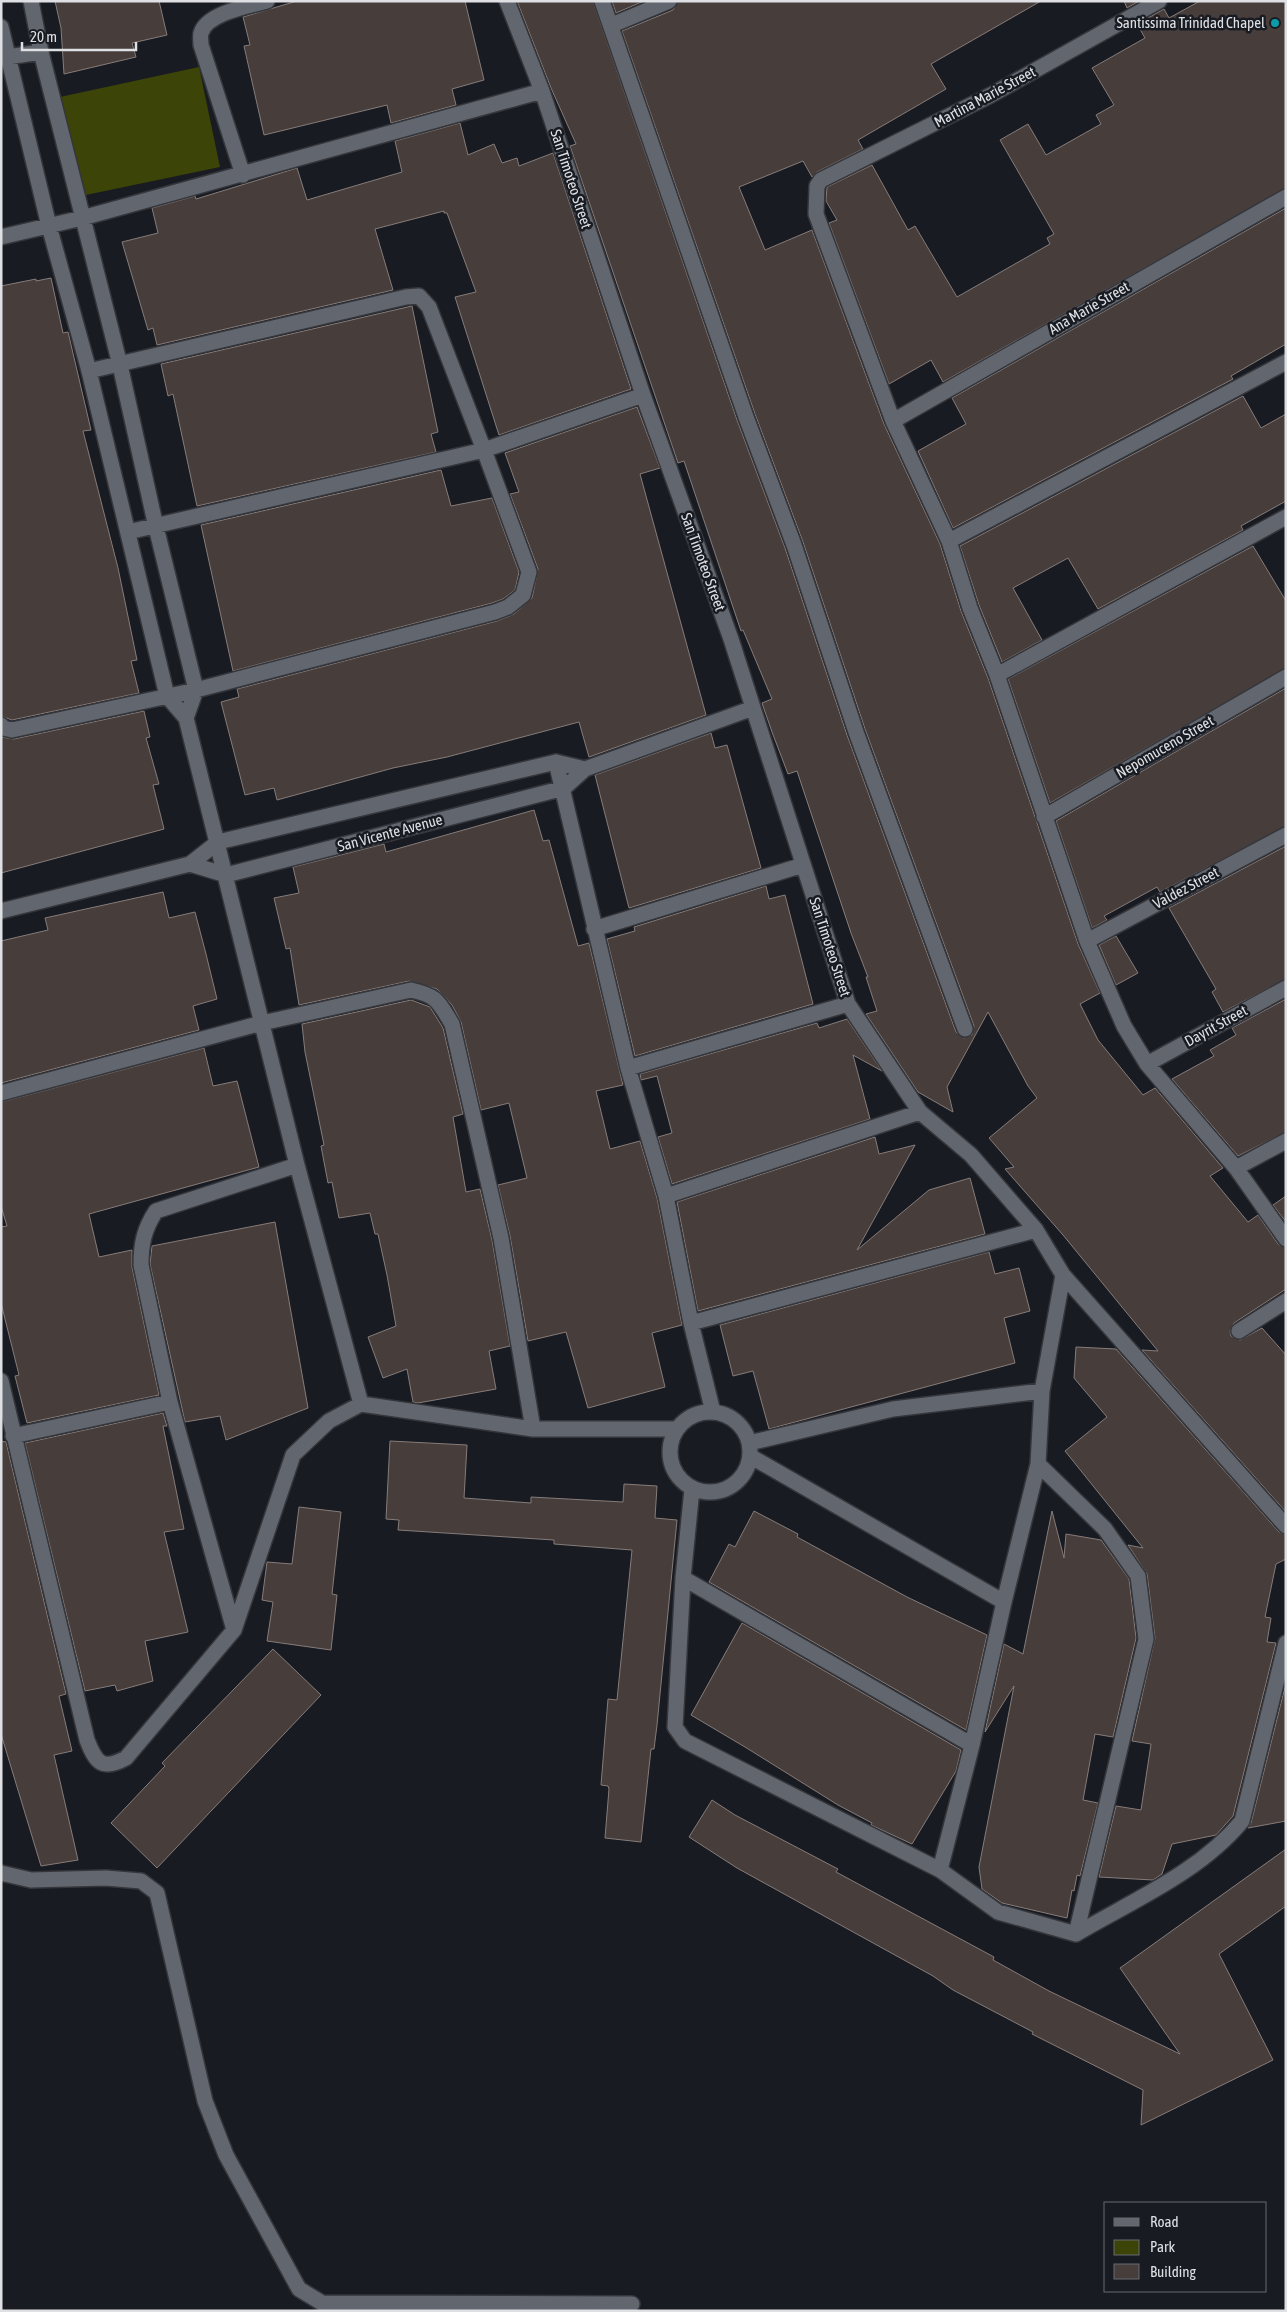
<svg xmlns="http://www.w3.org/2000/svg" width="1287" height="2312" viewBox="0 0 1287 2312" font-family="'Asap Condensed',sans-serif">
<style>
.green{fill:#3d4408}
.building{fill:#473e3c;stroke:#867c79}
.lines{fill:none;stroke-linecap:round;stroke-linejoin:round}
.lane-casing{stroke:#34363b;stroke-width:18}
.street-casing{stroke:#34363b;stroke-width:18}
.lane{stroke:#62666e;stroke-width:15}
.street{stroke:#62666e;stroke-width:15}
.culture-dot{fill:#0f9aa8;stroke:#181b22;stroke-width:2}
.labels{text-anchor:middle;stroke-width:5;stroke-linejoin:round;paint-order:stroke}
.poi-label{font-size:15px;fill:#dee0e4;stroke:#181b22;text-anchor:end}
.street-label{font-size:15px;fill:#dee0e4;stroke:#181b22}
</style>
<rect width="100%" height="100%" fill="#181b22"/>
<path class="green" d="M 199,67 L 220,167 L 81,196 L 60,97 Z"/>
<path class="building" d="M 55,1 L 159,1 L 167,35 L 132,43 L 136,57 L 64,74 L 61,28 Z
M 297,1 L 465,1 L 484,80 L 452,89 L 456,105 L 391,123 L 387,105 L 264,135 L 244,46 L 250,45 L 243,17 Z
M 517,1 L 593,1 L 737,420 L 785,548 L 847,735 L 956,1032 L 964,1038 L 972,1035 L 974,1026 L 865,729 L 803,542 L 755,414 L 622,31 L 673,10 L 678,1 L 1041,1 L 931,64 L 946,89 L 858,140 L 863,149 L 817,172 L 812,177 L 803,161 L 739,187 L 765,250 L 812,230 L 884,424 L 940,544 L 961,611 L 988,678 L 1078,944 L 1100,993 L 1080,1004 L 1098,1040 L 1143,1095 L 1155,1088 L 1223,1168 L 1210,1176 L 1248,1222 L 1258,1215 L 1278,1244 L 1286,1248 L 1286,1289 L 1234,1323 L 1230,1331 L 1231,1336 L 1240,1340 L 1262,1328 L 1286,1355 L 1286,1512 L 1142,1350 L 1158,1351 L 1063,1235 L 1005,1169 L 1014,1167 L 989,1138 L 1037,1098 L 1028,1086 L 988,1012 L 947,1087 L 953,1112 L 918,1092 L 866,1014 L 877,1011 L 866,977 L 868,977 L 851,933 L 797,771 L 788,774 L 772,732 L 762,703 L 772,699 L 743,630 L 741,631 L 684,461 L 678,463 L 570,146 L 576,144 L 551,88 Z
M 612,1 L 644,1 L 616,13 Z
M 1124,1 L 1139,1 L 1127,8 Z
M 1200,1 L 1286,1 L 1286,188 L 943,382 L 931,360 L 889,384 L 829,223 L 837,220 L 826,201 L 827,187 L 872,165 L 908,230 L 915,226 L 957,297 L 1050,244 L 1047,238 L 1054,234 L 1000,140 L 1028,124 L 1046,155 L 1101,124 L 1096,115 L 1114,105 L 1092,68 L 1145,38 L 1137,24 L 1164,9 L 1169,18 Z
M 460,123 L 468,155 L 494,144 L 502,163 L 517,158 L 519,166 L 553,153 L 631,389 L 499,435 L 455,297 L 476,292 L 447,213 L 444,213 L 444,211 L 375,229 L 393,290 L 157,345 L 153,328 L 148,330 L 122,242 L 158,233 L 152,208 L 195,196 L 196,199 L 297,168 L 307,200 L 402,172 L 395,141 Z
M 1286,208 L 1286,344 L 1231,376 L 1233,379 L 953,528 L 918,451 L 966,424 L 952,398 Z
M 51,278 L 63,333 L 68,332 L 91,430 L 83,431 L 118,568 L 137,660 L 131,661 L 139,693 L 12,720 L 1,716 L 1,286 L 36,279 L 36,281 Z
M 412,306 L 438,432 L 431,434 L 436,452 L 197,506 L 173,394 L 168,396 L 161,364 Z
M 1243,396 L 1261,428 L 1286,414 L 1286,501 L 1241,526 L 1243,530 L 1098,609 L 1068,558 L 1013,588 L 1042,640 L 1002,662 L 979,605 L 960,546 Z
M 637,407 L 660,468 L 640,474 L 706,715 L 589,757 L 579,722 L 447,757 L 393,768 L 277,800 L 274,788 L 245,795 L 221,702 L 239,697 L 237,689 L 497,621 L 514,614 L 532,598 L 538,569 L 510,494 L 519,492 L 505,453 Z
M 441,470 L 451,506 L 492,498 L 519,572 L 515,590 L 503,599 L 492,603 L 233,671 L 201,525 Z
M 1253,546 L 1286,601 L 1286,668 L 1050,803 L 1008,679 Z
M 1286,688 L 1286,826 L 1160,892 L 1157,887 L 1104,916 L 1107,920 L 1092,928 L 1056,821 Z
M 144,711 L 150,737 L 146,738 L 159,784 L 153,785 L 164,829 L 1,873 L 1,737 L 14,739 Z
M 711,733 L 715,748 L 727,745 L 761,868 L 629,908 L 595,775 Z
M 534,810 L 543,841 L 549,840 L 578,946 L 589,943 L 623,1085 L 596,1091 L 610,1149 L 640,1141 L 657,1198 L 682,1325 L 652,1333 L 665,1387 L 588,1408 L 566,1332 L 528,1341 L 510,1236 L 498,1185 L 527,1178 L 509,1103 L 481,1110 L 461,1022 L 452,1005 L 437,989 L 409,981 L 299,1005 L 290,948 L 286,949 L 274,898 L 299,893 L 293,867 L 384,844 L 386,852 Z
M 1286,846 L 1286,979 L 1223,1012 L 1212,992 L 1216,989 L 1169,908 Z
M 766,886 L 769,899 L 785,895 L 813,1004 L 635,1056 L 607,939 L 635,931 L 634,927 Z
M 163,892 L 169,918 L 195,912 L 206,954 L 217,999 L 193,1006 L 199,1030 L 1,1083 L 1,941 L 48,930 L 45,918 Z
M 1116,936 L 1138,973 L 1116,985 L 1099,945 Z
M 1286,999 L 1286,1132 L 1238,1156 L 1172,1079 L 1214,1056 L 1210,1050 L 1236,1035 L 1232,1028 Z
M 411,1000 L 430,1007 L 443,1028 L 463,1114 L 453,1117 L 466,1192 L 480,1189 L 492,1240 L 510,1346 L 489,1351 L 496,1389 L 418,1403 L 413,1402 L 407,1369 L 383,1378 L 368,1337 L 396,1326 L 387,1275 L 378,1234 L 375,1234 L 370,1213 L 339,1218 L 332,1182 L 328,1183 L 321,1146 L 324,1145 L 305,1052 L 302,1024 Z
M 847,1019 L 882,1071 L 853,1055 L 870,1119 L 672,1184 L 658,1137 L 672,1133 L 657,1076 L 641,1080 L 640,1074 L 817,1023 L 819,1028 Z
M 204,1048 L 213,1086 L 237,1081 L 259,1167 L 89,1214 L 99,1257 L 132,1250 L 132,1267 L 159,1395 L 27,1423 L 15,1376 L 19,1375 L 1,1303 L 1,1227 L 7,1226 L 1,1206 L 1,1102 Z
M 875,1137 L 879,1154 L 915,1145 L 857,1250 L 929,1190 L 970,1178 L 985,1234 L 698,1311 L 677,1202 Z
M 1286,1196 L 1286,1222 L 1273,1205 Z
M 275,1222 L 308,1408 L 226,1440 L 220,1416 L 185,1422 L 150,1264 L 152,1246 Z
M 989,1252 L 995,1274 L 1019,1268 L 1030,1311 L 1004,1318 L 1015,1363 L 769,1429 L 753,1371 L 733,1376 L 720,1325 Z
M 1076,1347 L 1116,1349 L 1279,1532 L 1286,1535 L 1286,1559 L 1276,1564 L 1265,1617 L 1271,1618 L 1267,1642 L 1276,1643 L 1233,1816 L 1216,1835 L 1172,1844 L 1162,1874 L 1153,1880 L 1099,1877 L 1116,1806 L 1141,1810 L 1151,1744 L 1132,1741 L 1155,1638 L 1147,1574 L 1128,1545 L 1143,1548 L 1065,1451 L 1107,1417 L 1074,1378 Z
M 163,1413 L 167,1426 L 163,1426 L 184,1529 L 164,1532 L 188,1632 L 145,1641 L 153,1681 L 117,1691 L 115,1685 L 85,1691 L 25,1443 Z
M 1,1441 L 6,1442 L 66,1694 L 59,1696 L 72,1751 L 54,1755 L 78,1860 L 41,1866 L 1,1734 Z
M 390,1441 L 467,1445 L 464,1498 L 531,1503 L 531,1497 L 623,1502 L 624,1484 L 657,1486 L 655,1518 L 677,1520 L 657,1725 L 654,1749 L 651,1749 L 641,1842 L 605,1838 L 609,1789 L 608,1786 L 601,1785 L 608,1699 L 617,1700 L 632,1550 L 554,1544 L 554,1540 L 398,1530 L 399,1520 L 386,1519 Z
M 299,1507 L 341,1512 L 332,1594 L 337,1595 L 331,1650 L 267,1641 L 273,1602 L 262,1600 L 267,1562 L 292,1564 Z
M 754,1511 L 798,1534 L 797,1537 L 907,1597 L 987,1635 L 966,1730 L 709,1582 L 729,1544 L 735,1547 Z
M 1052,1511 L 1064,1558 L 1066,1534 L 1101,1540 L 1129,1579 L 1136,1638 L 1113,1737 L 1095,1734 L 1083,1800 L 1098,1803 L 1080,1876 L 1077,1875 L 1074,1891 L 1072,1890 L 1067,1918 L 1002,1903 L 982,1889 L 979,1867 L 1014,1686 L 985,1732 L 1004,1644 L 1023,1654 Z
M 742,1623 L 961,1750 L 956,1771 L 912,1844 L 871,1825 L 872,1823 L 838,1805 L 745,1747 L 691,1715 Z
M 273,1649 L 321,1695 L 157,1868 L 111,1823 L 165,1766 L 162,1763 Z
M 1286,1683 L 1286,1821 L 1248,1828 L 1251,1823 Z
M 712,1800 L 735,1815 L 838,1869 L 836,1872 L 994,1957 L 993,1960 L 1049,1991 L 1180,2054 L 1120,1968 L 1286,1849 L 1286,1906 L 1219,1954 L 1273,2060 L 1141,2125 L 1143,2090 L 1032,2034 L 1033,2032 L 953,1990 L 933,1976 L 737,1868 L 689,1837 Z"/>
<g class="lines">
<g class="lane-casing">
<path id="lane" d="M 1,1873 L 31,1880 L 106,1878 L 141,1881 L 157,1893 L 205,2101 L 226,2155 L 299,2289 L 322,2303 L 632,2304"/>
</g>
<g class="street-casing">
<path id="street" d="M 31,1 L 41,52 L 120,365 L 156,527 L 196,690 L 186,718
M 507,1 L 542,91 L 643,395 L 731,639 L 848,1004 L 920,1112
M 602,1 L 746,417 L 794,545 L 856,732 L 965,1029
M 1159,1 L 991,95 L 821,180 L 817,186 L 816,214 L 893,421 L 949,541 L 970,608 L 997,675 L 1087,941 L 1124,1026 L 1147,1064 L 1236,1168 L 1286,1239
M 612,25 L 669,1
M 1,27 L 49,226 L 89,371 L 167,696 L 186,718 L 297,1165 L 361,1404
M 1,58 L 41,52
M 243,175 L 201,45 C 201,42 200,36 201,33 C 207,13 249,6 267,1
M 1,237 L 82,218 L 542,91
M 893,421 L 1286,197
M 128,532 L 484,450 L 643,395
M 949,541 L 1286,362
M 997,675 L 1286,517
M 1,725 L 3,728 L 12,730 L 196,690 L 495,612 L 508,607 L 523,595 L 529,572 L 484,450 L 429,307 L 419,296 L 406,297 L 89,371
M 556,762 L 628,1068 L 666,1196 L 691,1323 L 713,1412
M 1044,817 L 1286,677
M 190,864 L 226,875 L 564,788 L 585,769 L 753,708
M 1,911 L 190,864 L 218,842 L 556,762 L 585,769
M 594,929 L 803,865
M 1087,941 L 1286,835
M 1147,1064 L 1286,988
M 628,1068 L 848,1004
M 1,1093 L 262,1023 L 411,990 C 438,996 438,1001 452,1024 L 501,1238 L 533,1429
M 1236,1168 L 1286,1141
M 666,1196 L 920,1112 L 971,1155 L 1036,1230 L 1063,1275 L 1286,1526
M 691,1323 L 1036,1230
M 1239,1331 L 1286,1301
M 1,1381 L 87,1740 C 96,1763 102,1771 126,1758 L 234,1630 L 293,1455 L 329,1421 L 361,1404 L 533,1429 L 677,1429
M670 1452a40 40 0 1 1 80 0a40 40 0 1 1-80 0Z
M 13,1436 L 170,1402
M 749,1443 L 893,1409 L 1042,1391
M 750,1456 L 1004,1602
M 1038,1464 L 1105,1529 L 1138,1576 L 1146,1639 L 1076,1934
M 692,1489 L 683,1578 L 675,1727 L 685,1741 L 940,1870 L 998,1912 L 1076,1934 C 1132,1901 1200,1872 1242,1821 L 1286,1643
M 683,1578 L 972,1745
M 234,1630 L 170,1402 L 141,1265 C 141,1244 144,1229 156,1211 L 297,1165
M 940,1870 L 972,1745 L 1004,1602 L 1038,1464 L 1042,1391 L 1063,1275"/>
</g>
<use href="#lane" class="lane"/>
<use href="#street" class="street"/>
</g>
<circle class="culture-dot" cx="1275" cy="23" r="5"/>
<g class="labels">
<g class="poi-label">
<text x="1265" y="28">Santissima Trinidad Chapel</text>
</g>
<g class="street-label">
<text transform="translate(985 97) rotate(-28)" y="5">Martina Marie Street</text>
<text transform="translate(571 179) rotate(72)" y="5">San Timoteo Street</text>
<text transform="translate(1089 308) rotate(-30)" y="5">Ana Marie Street</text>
<text transform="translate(703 562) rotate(70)" y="5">San Timoteo Street</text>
<text transform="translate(1165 747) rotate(-30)" y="5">Nepomuceno Street</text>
<text transform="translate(390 833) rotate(-15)" y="5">San Vicente Avenue</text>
<text transform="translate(1186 888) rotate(-28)" y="5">Valdez Street</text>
<text transform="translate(830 947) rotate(72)" y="5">San Timoteo Street</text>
<text transform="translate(1216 1026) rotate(-29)" y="5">Dayrit Street</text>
</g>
</g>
<rect width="1287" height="2312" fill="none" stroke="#dee0e4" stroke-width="5"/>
<rect x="1104" y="2202" width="162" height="90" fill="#181b22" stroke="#676a70"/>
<rect x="1114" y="2218" width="25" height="8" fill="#62666e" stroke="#676a70"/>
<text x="1150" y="2227" font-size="15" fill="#dee0e4">Road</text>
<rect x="1114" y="2240" width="25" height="15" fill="#3d4408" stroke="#676a70"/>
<text x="1150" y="2252" font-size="15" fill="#dee0e4">Park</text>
<rect x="1114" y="2264" width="25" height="15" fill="#473e3c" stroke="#676a70"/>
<text x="1150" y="2277" font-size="15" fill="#dee0e4">Building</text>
<path d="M22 42v8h114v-8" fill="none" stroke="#dee0e4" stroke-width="2.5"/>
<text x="30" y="42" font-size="15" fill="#dee0e4" stroke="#181b22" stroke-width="4" paint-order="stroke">20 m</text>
</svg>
